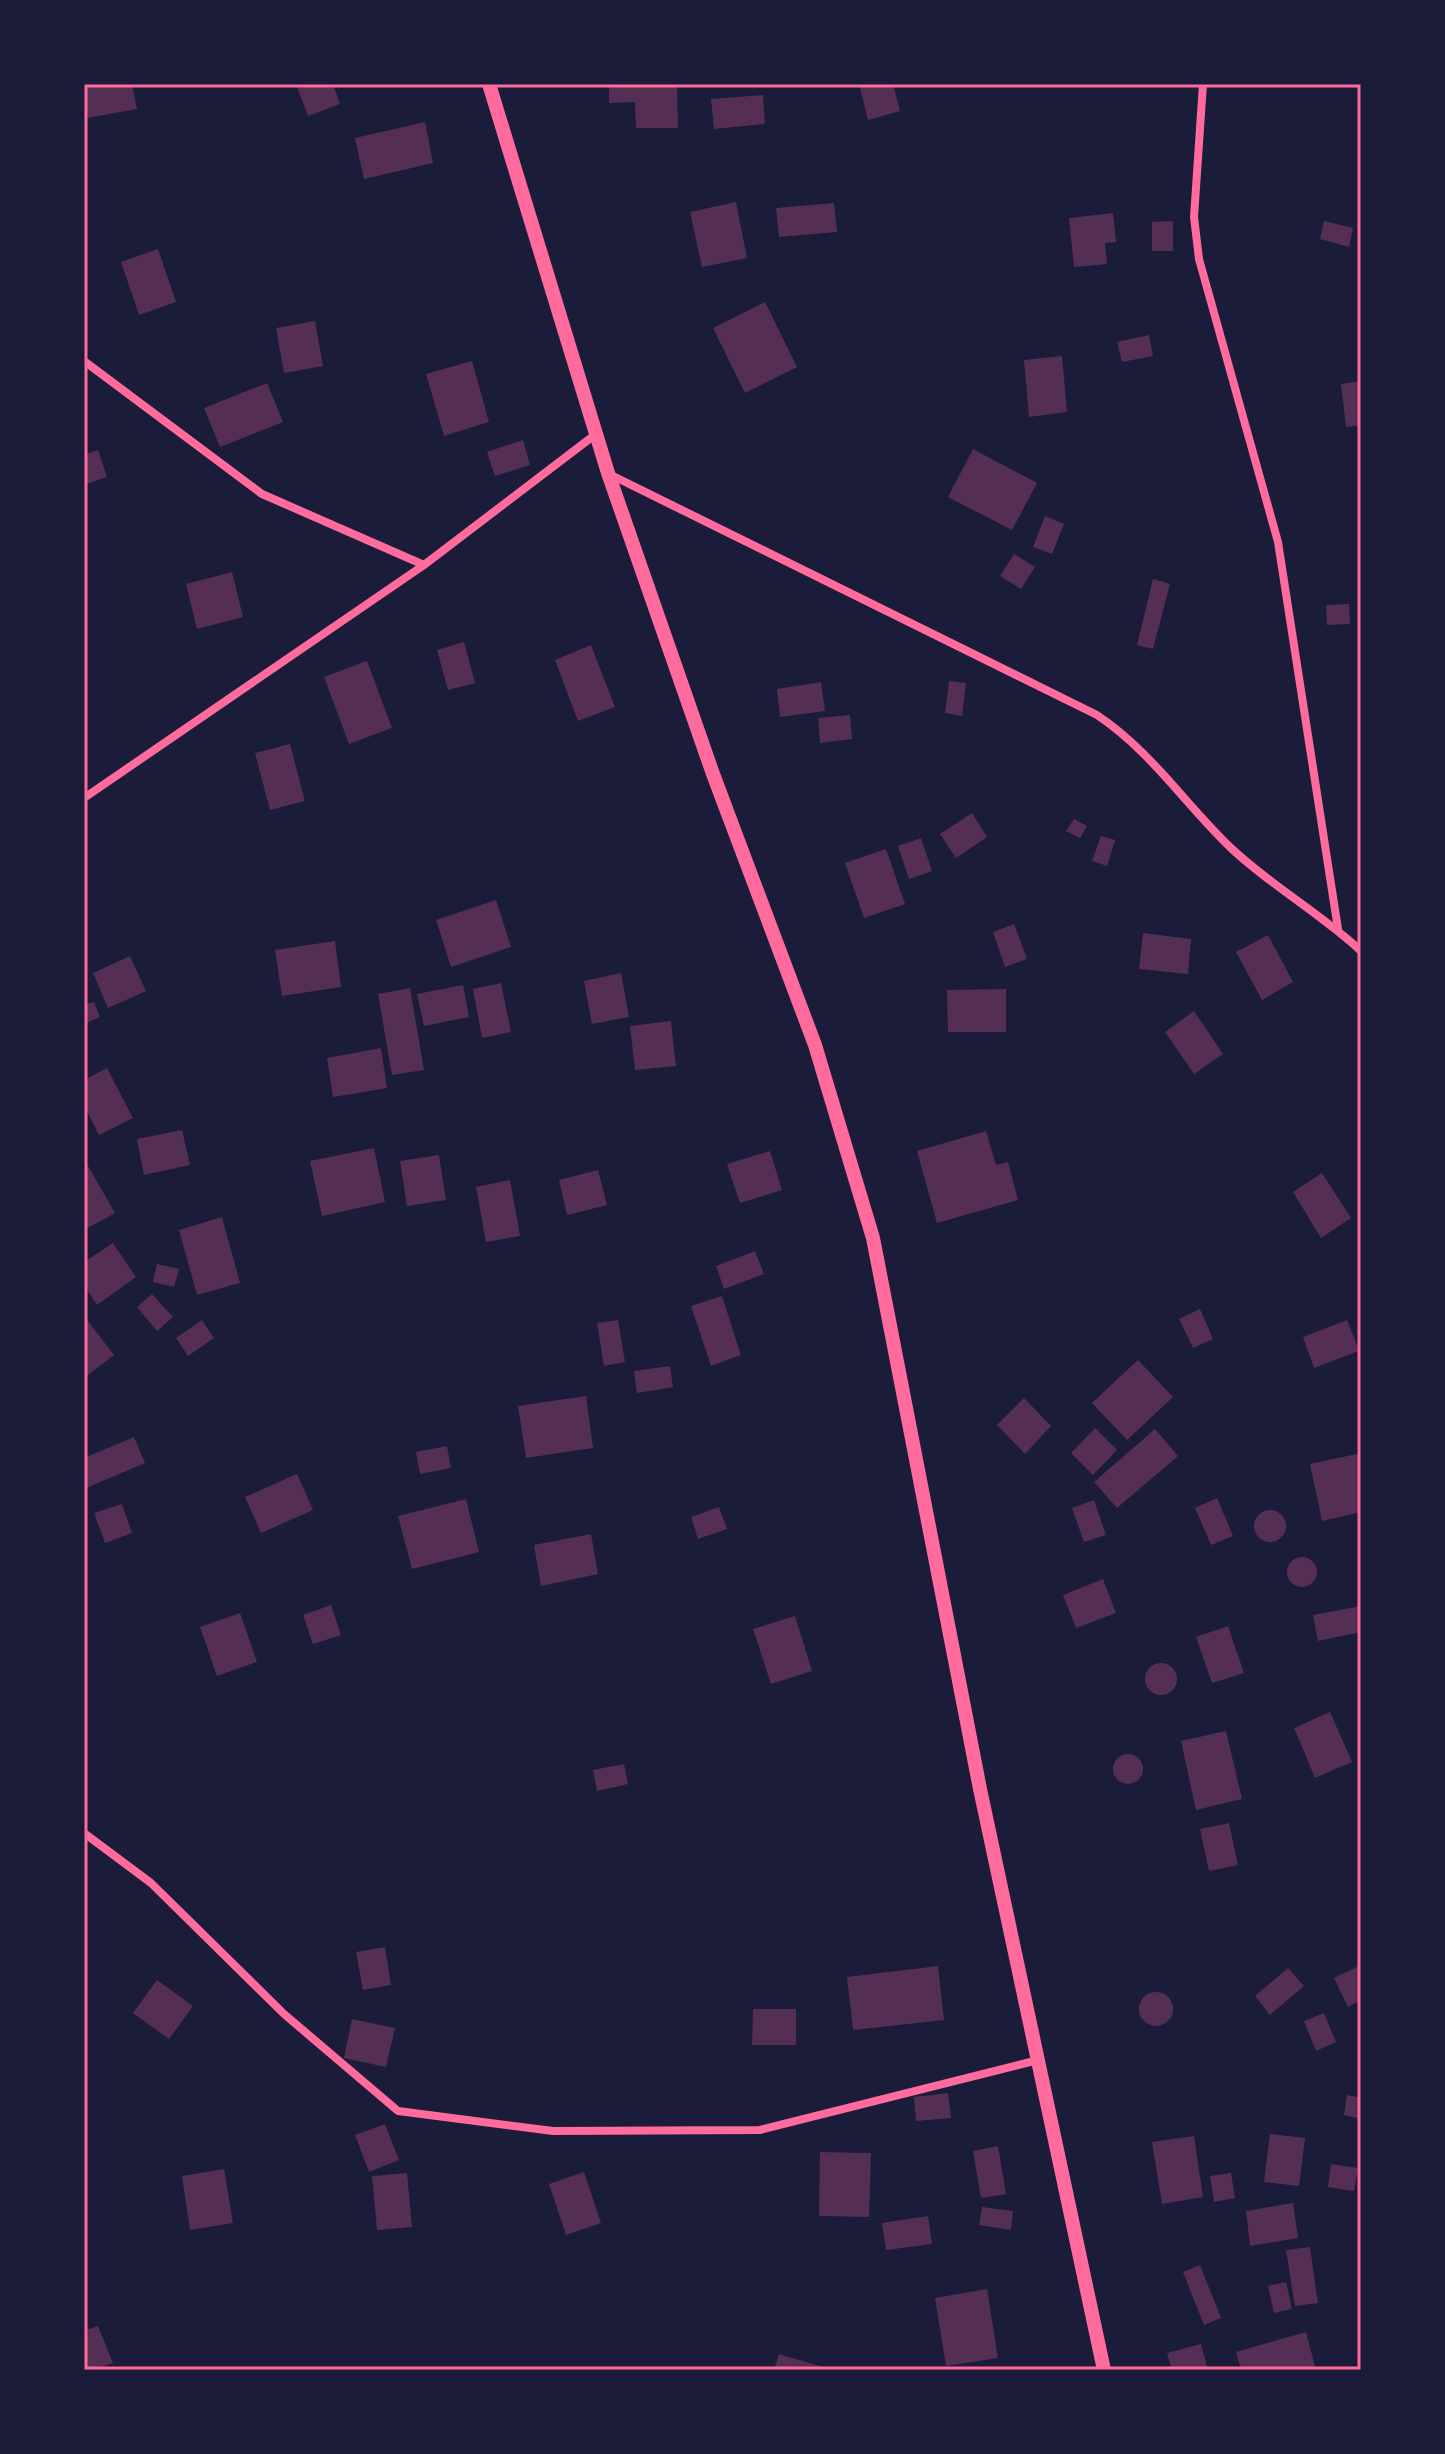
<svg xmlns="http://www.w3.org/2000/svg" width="1445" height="2454" viewBox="0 0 1445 2454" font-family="'Zilla Slab',serif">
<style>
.building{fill:#542f53}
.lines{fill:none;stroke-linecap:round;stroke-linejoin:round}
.minor{stroke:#ff6b9d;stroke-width:8}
.tertiary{stroke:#ff6b9d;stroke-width:14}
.neatline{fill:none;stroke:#ff6b9d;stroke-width:3}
</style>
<rect width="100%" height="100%" fill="#1b1b3a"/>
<path class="building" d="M 84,84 L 132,84 L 137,109 L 87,118 Z
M 296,84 L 333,84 L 340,104 L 308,116 Z
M 609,84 L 677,84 L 678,128 L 636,128 L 635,102 L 609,103 Z
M 859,84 L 893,84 L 900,111 L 868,120 Z
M 763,95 L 765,124 L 714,129 L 711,99 Z
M 425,122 L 433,163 L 364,179 L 355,138 Z
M 736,202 L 747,258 L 702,267 L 690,212 Z
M 834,203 L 837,232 L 779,237 L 776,208 Z
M 1113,213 L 1116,242 L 1105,243 L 1107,264 L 1074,267 L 1069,218 Z
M 1173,221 L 1173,251 L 1152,251 L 1152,222 Z
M 1324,221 L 1353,228 L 1349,247 L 1320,239 Z
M 158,249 L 176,302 L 139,315 L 121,262 Z
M 765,302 L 797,367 L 745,393 L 713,328 Z
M 315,321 L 323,366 L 284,373 L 276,328 Z
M 1149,335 L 1153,356 L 1122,362 L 1117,342 Z
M 1062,356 L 1067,412 L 1029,417 L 1024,360 Z
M 472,361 L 489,422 L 444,436 L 426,374 Z
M 1361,381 L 1361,425 L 1346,427 L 1341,384 Z
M 267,383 L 283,422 L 220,447 L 204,408 Z
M 523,440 L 530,465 L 495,476 L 487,452 Z
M 973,449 L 1037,483 L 1012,530 L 948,497 Z
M 98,450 L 107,477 L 84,485 L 84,455 Z
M 1045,516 L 1064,524 L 1052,554 L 1033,547 Z
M 1014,554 L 1035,567 L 1021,589 L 1000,576 Z
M 232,572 L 243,617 L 197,629 L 186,584 Z
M 1153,579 L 1170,584 L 1153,649 L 1137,645 Z
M 1349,604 L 1350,624 L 1327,625 L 1326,605 Z
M 464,642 L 475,683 L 448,690 L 437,650 Z
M 591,645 L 615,707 L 578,721 L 555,660 Z
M 367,661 L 392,728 L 349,744 L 324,677 Z
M 949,681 L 966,683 L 962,716 L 945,713 Z
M 821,682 L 825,711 L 780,717 L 777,689 Z
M 850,715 L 852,739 L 820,743 L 818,718 Z
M 290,744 L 305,801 L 270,810 L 255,753 Z
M 972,813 L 987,837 L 956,858 L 940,834 Z
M 1074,819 L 1087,826 L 1080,838 L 1066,831 Z
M 1101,836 L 1115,840 L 1107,866 L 1092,861 Z
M 921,838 L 932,871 L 909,879 L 898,846 Z
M 886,849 L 905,904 L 864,918 L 845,863 Z
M 496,900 L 511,947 L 451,967 L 436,920 Z
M 1014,924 L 1027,959 L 1005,967 L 993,932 Z
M 1143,933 L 1191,939 L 1188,974 L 1139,969 Z
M 1268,935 L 1293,982 L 1262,1000 L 1236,952 Z
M 335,941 L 341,987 L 282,996 L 275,950 Z
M 130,956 L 146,991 L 108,1008 L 93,973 Z
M 621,973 L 629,1017 L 592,1024 L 584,981 Z
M 501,983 L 511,1032 L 482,1038 L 473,989 Z
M 463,985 L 469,1017 L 424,1026 L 417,994 Z
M 410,988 L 424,1070 L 392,1075 L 378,994 Z
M 1006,989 L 1006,1032 L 948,1032 L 947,990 Z
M 94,1002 L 100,1017 L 84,1024 L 84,1005 Z
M 1194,1011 L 1223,1054 L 1194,1074 L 1165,1032 Z
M 671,1021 L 676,1066 L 635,1070 L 630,1026 Z
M 381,1048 L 387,1088 L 333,1097 L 327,1058 Z
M 107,1068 L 133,1118 L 99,1135 L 84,1105 L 84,1080 Z
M 182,1130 L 190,1165 L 144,1175 L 137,1139 Z
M 986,1131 L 996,1165 L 1008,1162 L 1018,1200 L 937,1223 L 917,1151 Z
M 374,1148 L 385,1202 L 322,1216 L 310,1161 Z
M 770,1151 L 782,1190 L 740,1203 L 727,1164 Z
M 439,1155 L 446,1200 L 407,1206 L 400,1161 Z
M 84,1159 L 115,1213 L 84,1230 Z
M 598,1170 L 607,1205 L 567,1215 L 559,1180 Z
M 1322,1173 L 1351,1218 L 1321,1238 L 1293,1192 Z
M 510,1180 L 520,1236 L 486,1242 L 476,1187 Z
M 222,1217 L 240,1283 L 197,1295 L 179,1230 Z
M 113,1243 L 136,1277 L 97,1305 L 84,1285 L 84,1262 Z
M 755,1251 L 764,1274 L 724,1289 L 716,1266 Z
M 157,1264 L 179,1269 L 174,1287 L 153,1282 Z
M 152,1294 L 173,1317 L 157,1331 L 137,1307 Z
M 722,1296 L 741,1355 L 711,1366 L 691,1306 Z
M 1200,1309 L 1213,1339 L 1193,1348 L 1179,1319 Z
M 84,1316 L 114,1355 L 84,1378 Z
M 202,1320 L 214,1338 L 188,1356 L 176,1338 Z
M 618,1320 L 625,1362 L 604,1366 L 597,1323 Z
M 1347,1320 L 1359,1351 L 1314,1368 L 1303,1337 Z
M 1138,1360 L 1173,1397 L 1127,1440 L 1092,1403 Z
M 670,1366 L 673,1387 L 637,1393 L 634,1371 Z
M 586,1396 L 593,1448 L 526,1458 L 518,1406 Z
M 1024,1398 L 1051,1426 L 1025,1454 L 997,1425 Z
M 1095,1428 L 1117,1450 L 1093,1475 L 1071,1453 Z
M 1155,1429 L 1178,1456 L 1117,1508 L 1094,1482 Z
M 134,1437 L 145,1463 L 84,1489 L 84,1458 Z
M 447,1446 L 451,1468 L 420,1474 L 416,1452 Z
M 1357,1454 L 1361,1474 L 1361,1512 L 1322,1521 L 1310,1464 Z
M 297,1474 L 313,1510 L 261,1533 L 245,1497 Z
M 1217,1498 L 1233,1536 L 1211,1545 L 1195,1508 Z
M 466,1499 L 479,1552 L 412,1569 L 398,1516 Z
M 1094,1500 L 1106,1535 L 1084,1542 L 1072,1508 Z
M 122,1504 L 132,1533 L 105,1543 L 94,1513 Z
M 719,1507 L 727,1529 L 698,1539 L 691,1517 Z
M1254 1526a16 16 0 1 1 32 0a16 16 0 1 1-32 0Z
M 591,1534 L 598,1574 L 541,1586 L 534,1545 Z
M1287 1572a15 15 0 1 1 30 0a15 15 0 1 1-30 0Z
M 1103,1579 L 1116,1613 L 1076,1628 L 1063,1595 Z
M 331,1605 L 341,1635 L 313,1644 L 303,1615 Z
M 1361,1606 L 1361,1632 L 1318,1641 L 1313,1615 Z
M 240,1613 L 257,1662 L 217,1676 L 200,1627 Z
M 795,1616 L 812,1671 L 771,1684 L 753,1629 Z
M 1228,1626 L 1244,1673 L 1212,1683 L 1196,1637 Z
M1145 1679a16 16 0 1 1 32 0a16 16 0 1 1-32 0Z
M 1330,1712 L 1352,1762 L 1315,1778 L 1294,1728 Z
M 1226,1731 L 1242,1799 L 1196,1810 L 1181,1741 Z
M1113 1769a15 15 0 1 1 30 0a15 15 0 1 1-30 0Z
M 624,1764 L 628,1784 L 597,1791 L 593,1770 Z
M 1229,1823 L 1238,1865 L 1209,1871 L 1200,1829 Z
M 385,1947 L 391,1985 L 363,1990 L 356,1952 Z
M 1361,1965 L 1361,2000 L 1348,2007 L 1334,1978 Z
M 938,1966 L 944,2020 L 853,2030 L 847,1977 Z
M 1288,1968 L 1304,1986 L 1270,2015 L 1255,1996 Z
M 157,1980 L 193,2006 L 169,2039 L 133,2013 Z
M1139 2009a17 17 0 1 1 34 0a17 17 0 1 1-34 0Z
M 753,2009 L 796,2009 L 796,2045 L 752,2045 Z
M 1324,2013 L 1336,2042 L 1316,2051 L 1304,2021 Z
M 352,2019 L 395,2028 L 386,2067 L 344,2058 Z
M 948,2093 L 951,2118 L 916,2121 L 914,2097 Z
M 1347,2095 L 1361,2098 L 1361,2119 L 1344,2115 Z
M 385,2124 L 399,2160 L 369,2172 L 355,2135 Z
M 1270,2134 L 1305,2138 L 1299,2186 L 1264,2182 Z
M 1194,2136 L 1203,2197 L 1162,2204 L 1152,2142 Z
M 998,2146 L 1006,2194 L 981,2198 L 973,2151 Z
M 820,2152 L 871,2153 L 869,2217 L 819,2216 Z
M 1331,2164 L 1358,2168 L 1354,2191 L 1328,2187 Z
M 224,2169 L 233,2223 L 190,2230 L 182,2176 Z
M 584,2172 L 601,2223 L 566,2235 L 549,2184 Z
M 407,2173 L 412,2227 L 377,2230 L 372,2176 Z
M 1231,2173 L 1235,2198 L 1214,2202 L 1210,2176 Z
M 1293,2203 L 1298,2238 L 1250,2246 L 1246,2211 Z
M 982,2207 L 1013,2211 L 1011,2230 L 979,2225 Z
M 928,2216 L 932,2244 L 886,2250 L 882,2223 Z
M 1310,2247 L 1318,2303 L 1295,2306 L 1286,2250 Z
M 1200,2265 L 1221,2318 L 1204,2325 L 1183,2272 Z
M 1286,2282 L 1292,2309 L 1274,2313 L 1268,2286 Z
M 987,2289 L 998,2358 L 946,2366 L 935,2298 Z
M 98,2326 L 113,2363 L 93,2370 L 85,2370 L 84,2331 Z
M 1306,2332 L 1316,2370 L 1241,2370 L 1236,2352 Z
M 1201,2344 L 1208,2370 L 1172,2370 L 1167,2353 Z
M 779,2354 L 823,2367 L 823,2370 L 774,2370 Z"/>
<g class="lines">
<path class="minor" d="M 1203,84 L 1194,217 L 1199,259 L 1278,542 L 1338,929
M 84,361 L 262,494 L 424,565
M 609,474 L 1097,715 C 1151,751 1185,804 1231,848 C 1270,885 1320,913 1361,951
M 84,798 L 424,565 L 596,434
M 84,1833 L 151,1883 L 284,2014 L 398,2111 L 553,2131 L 760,2130 L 1038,2060"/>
<path class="tertiary" d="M 489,84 L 608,473 L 713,774 L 815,1045 L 873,1238 L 980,1789 L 1104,2370"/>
</g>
<rect width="1445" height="2454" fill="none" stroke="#1b1b3a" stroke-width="172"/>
<rect x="86" y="86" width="1273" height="2282" class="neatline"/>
</svg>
